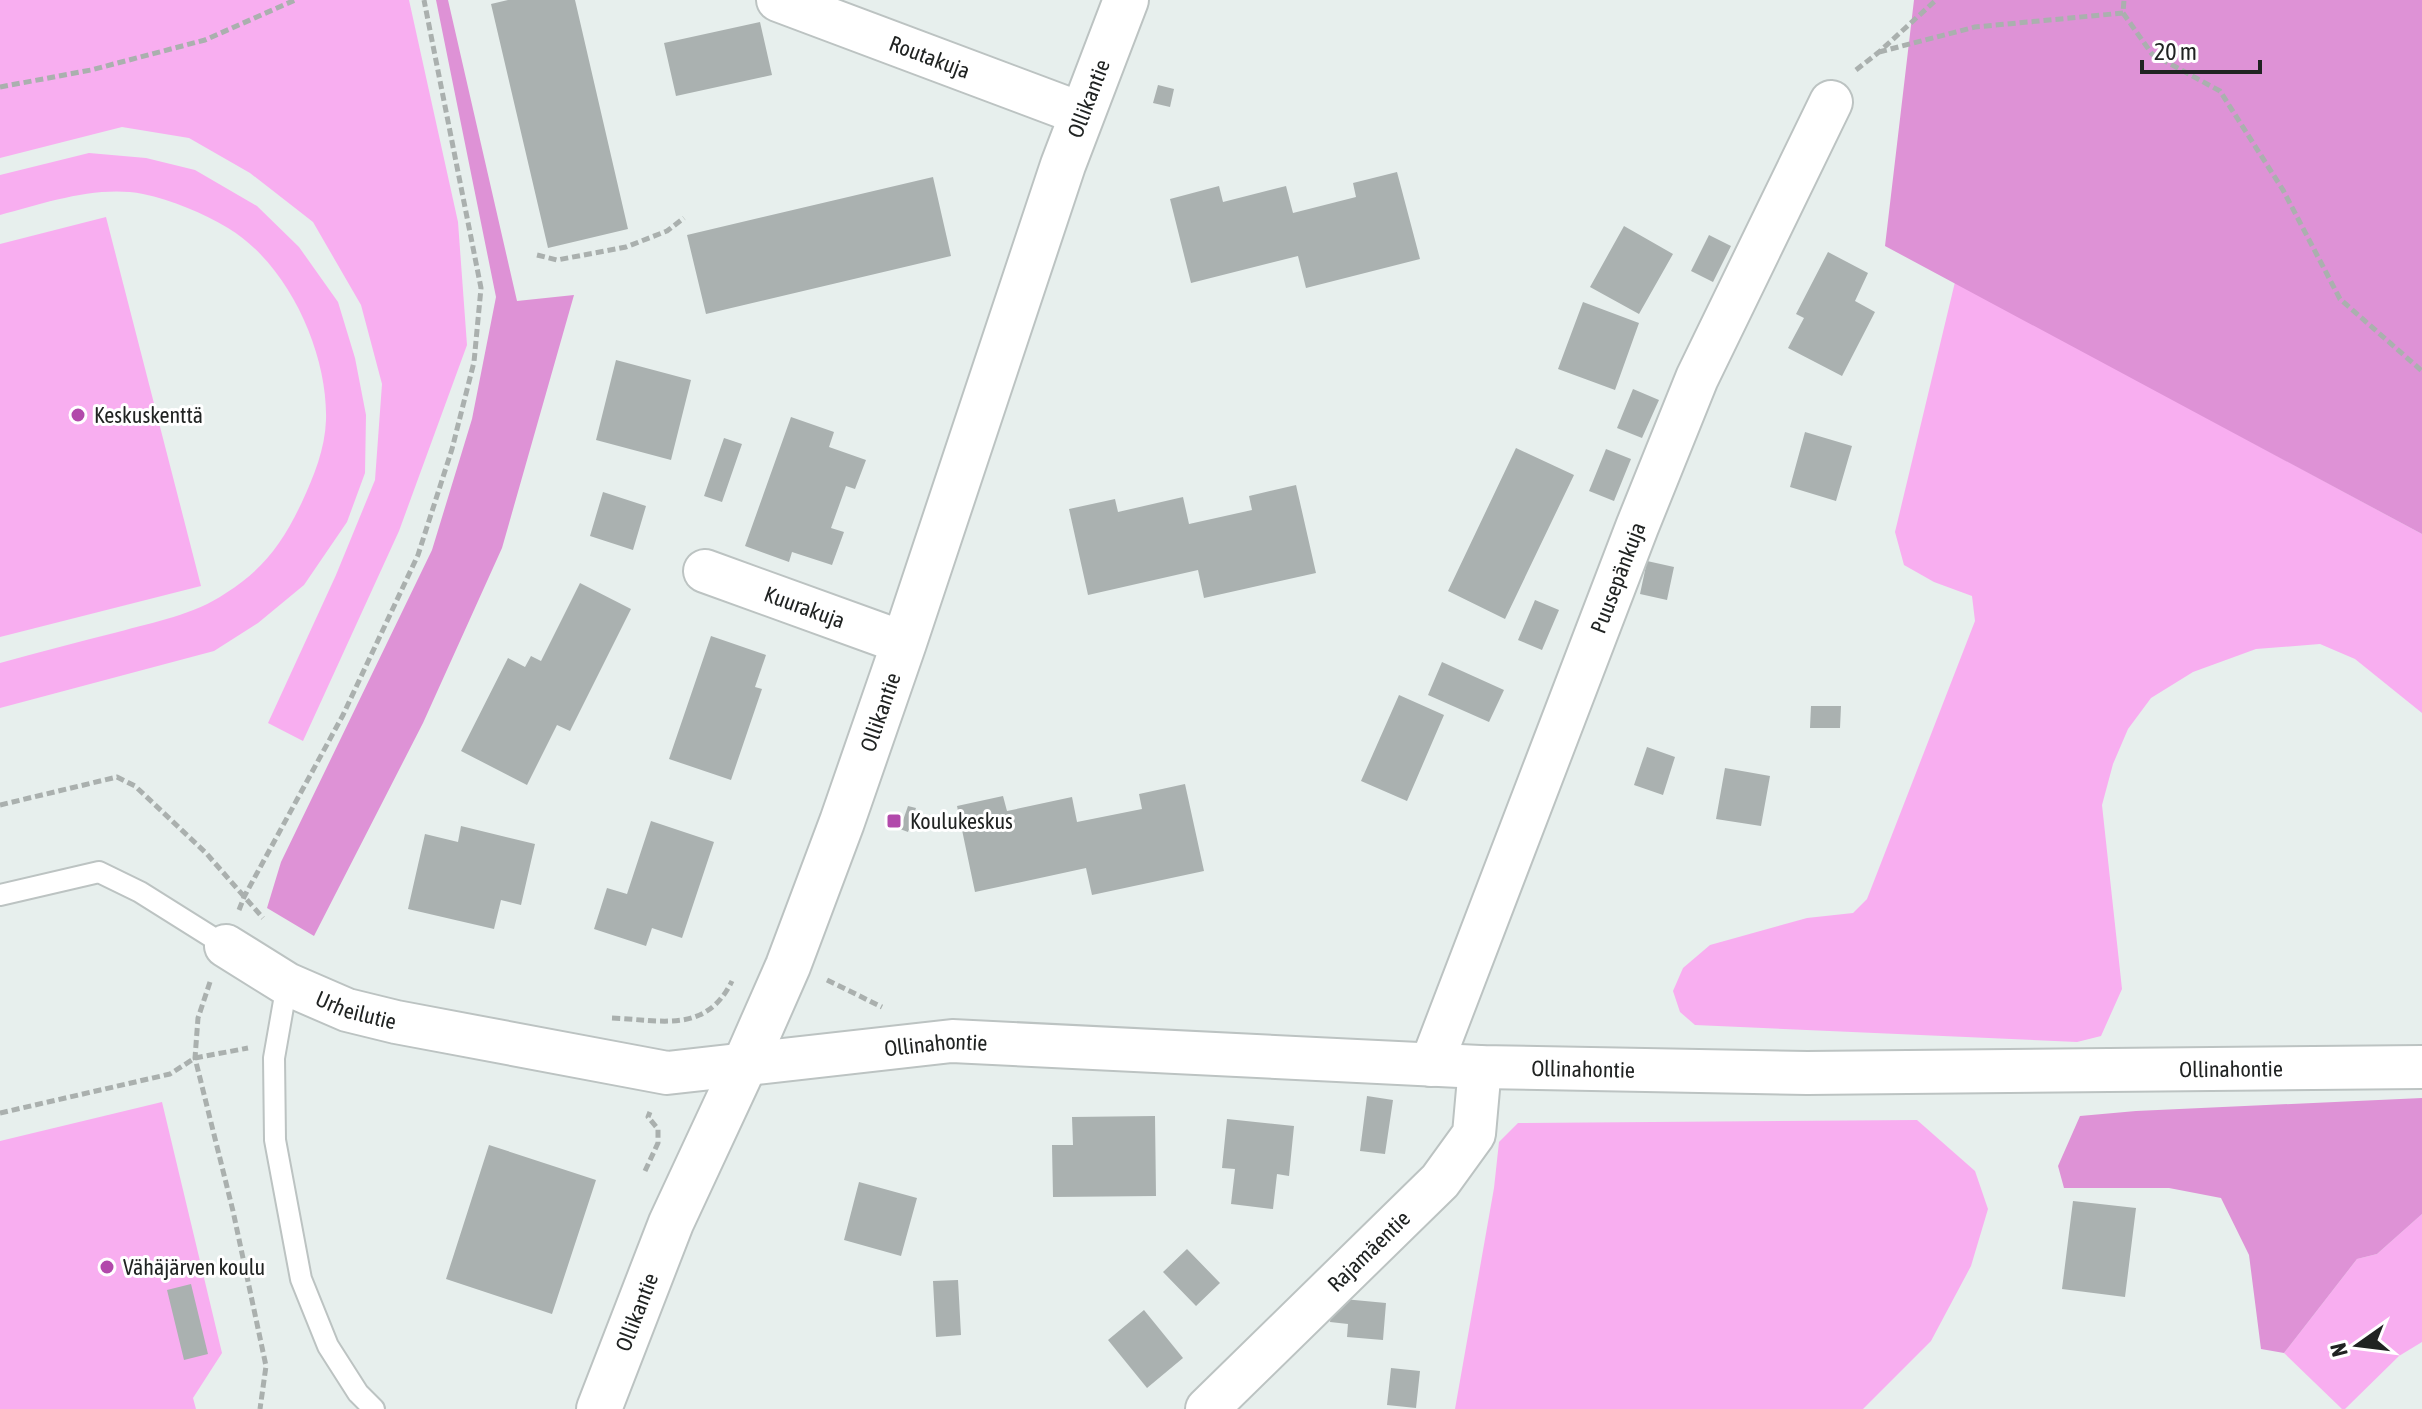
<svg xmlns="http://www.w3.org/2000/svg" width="2422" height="1409" viewBox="0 0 2422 1409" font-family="'Asap Condensed',sans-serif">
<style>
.green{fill:#f8aef0}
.forest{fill:#de92d6}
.building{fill:#aab1b0}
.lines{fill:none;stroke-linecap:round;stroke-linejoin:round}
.service-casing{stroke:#bcc3c2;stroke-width:24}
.minor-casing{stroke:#bcc3c2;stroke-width:46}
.tertiary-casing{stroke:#bcc3c2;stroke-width:48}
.path{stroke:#aab0ae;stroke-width:5;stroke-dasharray:8 4;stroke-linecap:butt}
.service{stroke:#fff;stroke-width:20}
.minor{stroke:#fff;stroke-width:42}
.tertiary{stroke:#fff;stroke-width:44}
.poi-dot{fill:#b249ab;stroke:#fff;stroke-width:3}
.labels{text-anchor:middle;stroke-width:6;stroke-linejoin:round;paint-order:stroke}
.street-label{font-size:22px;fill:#202322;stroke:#fff}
.poi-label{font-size:22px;fill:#202322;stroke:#fff;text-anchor:start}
</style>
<rect width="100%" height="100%" fill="#e7efed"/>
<path class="green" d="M 0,0 L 409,0 L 458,222 L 467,345 L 399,531 L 303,741 L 268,723 L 336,575 L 375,480 L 382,384 L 361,305 L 313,222 L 250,173 L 189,138 L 122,127 L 0,158 Z
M 89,153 L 146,158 L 195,170 L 257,206 L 299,247 L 338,302 L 355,358 L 366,415 L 365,473 L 347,522 L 304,585 L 258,623 L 214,651 L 0,708 L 0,663 C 39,652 78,642 118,632 C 154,622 194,615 226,593 C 264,569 283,542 302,502 C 314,476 325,449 326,420 C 328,352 288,264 228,228 C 203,213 172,200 143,194 C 97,185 45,203 0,215 L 0,175 Z
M 106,217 L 201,586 L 0,637 L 0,244 Z
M 1955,282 L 2422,534 L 2422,713 L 2355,659 L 2320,644 L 2256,649 L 2193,672 L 2151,698 L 2128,729 L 2113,764 L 2102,805 L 2122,989 L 2101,1036 L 2077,1042 L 1695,1025 L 1680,1012 L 1673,991 L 1683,968 L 1710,945 L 1807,918 L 1853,913 L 1867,899 L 1975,621 L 1972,596 L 1934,582 L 1904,565 L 1895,532 Z
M 162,1102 L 222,1353 L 193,1398 L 196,1409 L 0,1409 L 0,1141 Z
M 1917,1120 L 1975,1171 L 1988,1209 L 1971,1266 L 1931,1341 L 1863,1409 L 1455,1409 L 1494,1188 L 1499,1142 L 1518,1123 Z
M 2422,1214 L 2422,1342 L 2399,1356 L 2345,1409 L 2342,1409 L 2284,1353 L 2357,1259 L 2377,1254 Z"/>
<path class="forest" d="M 436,0 L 448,0 L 517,301 L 574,295 L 502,548 L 423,723 L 314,936 L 267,908 L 281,862 L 432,550 L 472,419 L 496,297 Z
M 1914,0 L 2422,0 L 2422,534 L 1885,246 Z
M 2422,1098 L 2422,1214 L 2377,1254 L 2357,1259 L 2284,1353 L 2261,1349 L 2249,1255 L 2221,1198 L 2169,1188 L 2064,1188 L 2058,1166 L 2080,1116 L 2136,1111 Z"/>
<path class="building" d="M 508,0 L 575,0 L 628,229 L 548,248 L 491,4 Z
M 760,22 L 772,75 L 676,96 L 664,43 Z
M 1158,85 L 1174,89 L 1170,107 L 1153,103 Z
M 1397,172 L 1420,259 L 1306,288 L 1298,256 L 1191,283 L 1170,199 L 1219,186 L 1223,202 L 1286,186 L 1293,213 L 1356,197 L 1353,183 Z
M 933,177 L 951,256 L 706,314 L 687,235 Z
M 1624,226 L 1673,254 L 1639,314 L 1590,287 Z
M 1709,235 L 1731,246 L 1713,282 L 1691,271 Z
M 1828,252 L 1868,273 L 1855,301 L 1875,312 L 1842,376 L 1788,348 L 1804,318 L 1796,314 Z
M 1583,302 L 1639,323 L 1615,390 L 1558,369 Z
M 616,360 L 691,380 L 671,460 L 596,440 Z
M 1633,389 L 1659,400 L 1642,438 L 1617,428 Z
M 791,417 L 834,432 L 829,447 L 866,460 L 855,489 L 846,486 L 831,528 L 844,532 L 832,565 L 792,552 L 789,562 L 745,546 Z
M 1805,432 L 1852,446 L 1836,501 L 1790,487 Z
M 724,438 L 742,444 L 722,502 L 704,496 Z
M 1516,448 L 1574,475 L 1505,619 L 1448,591 Z
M 1606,449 L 1631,459 L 1614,501 L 1589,491 Z
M 1296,485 L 1316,573 L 1204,598 L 1198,570 L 1088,595 L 1069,509 L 1115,499 L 1118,512 L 1183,497 L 1189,524 L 1252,510 L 1249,496 Z
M 603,492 L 646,506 L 633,550 L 590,536 Z
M 1647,561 L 1674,567 L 1667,600 L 1640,594 Z
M 580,583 L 631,609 L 570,731 L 557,725 L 527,785 L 461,751 L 508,658 L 525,667 L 531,656 L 541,661 Z
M 1535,600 L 1559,610 L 1542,650 L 1518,640 Z
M 711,636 L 766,655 L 755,687 L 762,689 L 731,780 L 669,759 Z
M 1442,662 L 1504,690 L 1489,722 L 1428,695 Z
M 1399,695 L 1444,715 L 1407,801 L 1361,781 Z
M 1811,706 L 1841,706 L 1840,728 L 1810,728 Z
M 1647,747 L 1675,757 L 1663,795 L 1634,785 Z
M 1725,768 L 1770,776 L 1761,826 L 1716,819 Z
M 1185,784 L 1204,871 L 1092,895 L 1086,868 L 975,892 L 957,806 L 1003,796 L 1007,811 L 1072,797 L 1077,822 L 1142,809 L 1139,794 Z
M 908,806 L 916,808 L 908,832 L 900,829 Z
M 651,821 L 714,842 L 682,938 L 652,928 L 646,946 L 594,929 L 607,888 L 627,894 Z
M 461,826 L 535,844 L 521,905 L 501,900 L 494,929 L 408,909 L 425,834 L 458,842 Z
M 1367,1096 L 1393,1100 L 1385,1154 L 1360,1151 Z
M 1155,1116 L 1156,1196 L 1053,1197 L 1052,1145 L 1073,1145 L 1072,1117 Z
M 1227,1119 L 1294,1126 L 1289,1176 L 1277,1174 L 1273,1209 L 1231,1204 L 1235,1169 L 1222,1168 Z
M 489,1145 L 596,1180 L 552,1314 L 446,1279 Z
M 859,1182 L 917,1198 L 901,1256 L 844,1240 Z
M 2073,1201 L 2136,1208 L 2125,1297 L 2062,1289 Z
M 1187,1249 L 1220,1283 L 1196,1306 L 1163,1272 Z
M 958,1280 L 961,1335 L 936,1337 L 933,1281 Z
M 191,1284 L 208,1354 L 184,1360 L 167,1290 Z
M 1333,1298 L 1386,1303 L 1383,1340 L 1347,1337 L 1348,1324 L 1330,1322 Z
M 1144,1310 L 1183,1358 L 1147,1388 L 1108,1340 Z
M 1391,1368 L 1420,1371 L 1416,1408 L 1387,1405 Z"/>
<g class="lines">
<g class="service-casing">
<path id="service" d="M 0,895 L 99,872 L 140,892 L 226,946
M 287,984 L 274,1058 L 275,1140 L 301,1279 L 328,1346 L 358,1393 L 374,1409"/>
</g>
<g class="minor-casing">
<g id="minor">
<path id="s1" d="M 778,0 L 1082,114"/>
<path id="s2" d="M 705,571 L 904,643"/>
<path id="s3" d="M 226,946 L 287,984 L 347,1010 L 396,1022 L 667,1073 L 952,1041 L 1480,1067 L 1807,1073 L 2422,1067"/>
<path id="s4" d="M 1431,1065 L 1637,527 L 1697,378 L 1831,102"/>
<path id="s5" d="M 1207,1409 L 1440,1181 L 1474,1134 L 1480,1067"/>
</g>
</g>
<g class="tertiary-casing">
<g id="tertiary">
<path id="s6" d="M 599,1409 L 671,1223 L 744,1066 L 788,966 L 842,822 L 904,643 L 1063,165 L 1126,0"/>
</g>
</g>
<path class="path" d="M 2123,13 L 2152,54 L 2220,91 L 2283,190 L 2340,299 L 2422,371
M 1879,52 L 1975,27 L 2123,13 L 2124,0
M 1856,70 L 1879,52 L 1936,0
M 0,87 L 91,70 L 205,40 L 295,0
M 537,255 L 557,260 L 626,247 L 667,231 L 684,218
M 0,805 L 117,777 L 135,786 L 206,853 L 263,918
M 239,910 L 244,897 L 343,715 L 418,555 L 452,449 L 474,362 L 481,288 L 424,0
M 827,980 L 882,1007
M 210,982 L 198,1018 L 195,1058 L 233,1211 L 266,1366 L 260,1409
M 612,1018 C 662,1020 706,1034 732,981
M 0,1113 L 170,1074 L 195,1058 L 248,1048
M 645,1171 L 658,1143 L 658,1129 L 648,1117 L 650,1112"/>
<use href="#service" class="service"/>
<use href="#minor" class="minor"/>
<use href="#tertiary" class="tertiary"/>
</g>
<g class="poi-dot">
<circle cx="78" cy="415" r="8"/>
<rect x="886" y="813" width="16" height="16" rx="4"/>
<circle cx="107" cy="1267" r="8"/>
</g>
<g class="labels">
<g class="street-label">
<text dy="8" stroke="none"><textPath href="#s1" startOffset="162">Routakuja</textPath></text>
<text dy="8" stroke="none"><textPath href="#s6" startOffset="1400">Ollikantie</textPath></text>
<text dy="8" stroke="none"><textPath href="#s4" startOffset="522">Puusepänkuja</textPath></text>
<text dy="8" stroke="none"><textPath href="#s2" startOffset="106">Kuurakuja</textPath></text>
<text dy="8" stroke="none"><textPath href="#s6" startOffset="752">Ollikantie</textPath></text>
<text dy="8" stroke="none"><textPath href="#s3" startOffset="146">Urheilutie</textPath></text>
<text dy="8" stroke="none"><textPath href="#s3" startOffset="734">Ollinahontie</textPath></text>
<text dy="8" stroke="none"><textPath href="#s3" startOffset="1382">Ollinahontie</textPath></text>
<text dy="8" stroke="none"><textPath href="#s3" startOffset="2030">Ollinahontie</textPath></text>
<text dy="8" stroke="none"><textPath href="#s5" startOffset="226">Rajamäentie</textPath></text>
<text dy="8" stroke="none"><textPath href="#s6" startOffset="104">Ollikantie</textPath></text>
</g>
<g class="poi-label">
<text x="94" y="423">Keskuskenttä</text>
<text x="910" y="829">Koulukeskus</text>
<text x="123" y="1275">Vähäjärven koulu</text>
</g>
</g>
<g transform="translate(2358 1345) rotate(256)" stroke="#ffffff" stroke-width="6" paint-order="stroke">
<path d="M0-6L14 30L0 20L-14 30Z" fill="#202322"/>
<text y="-12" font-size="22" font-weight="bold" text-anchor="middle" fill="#202322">N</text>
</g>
<path d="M2142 60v12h118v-12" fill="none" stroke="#202322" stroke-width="4"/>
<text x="2154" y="60" font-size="24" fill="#202322" stroke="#ffffff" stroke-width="6" paint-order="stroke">20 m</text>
</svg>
